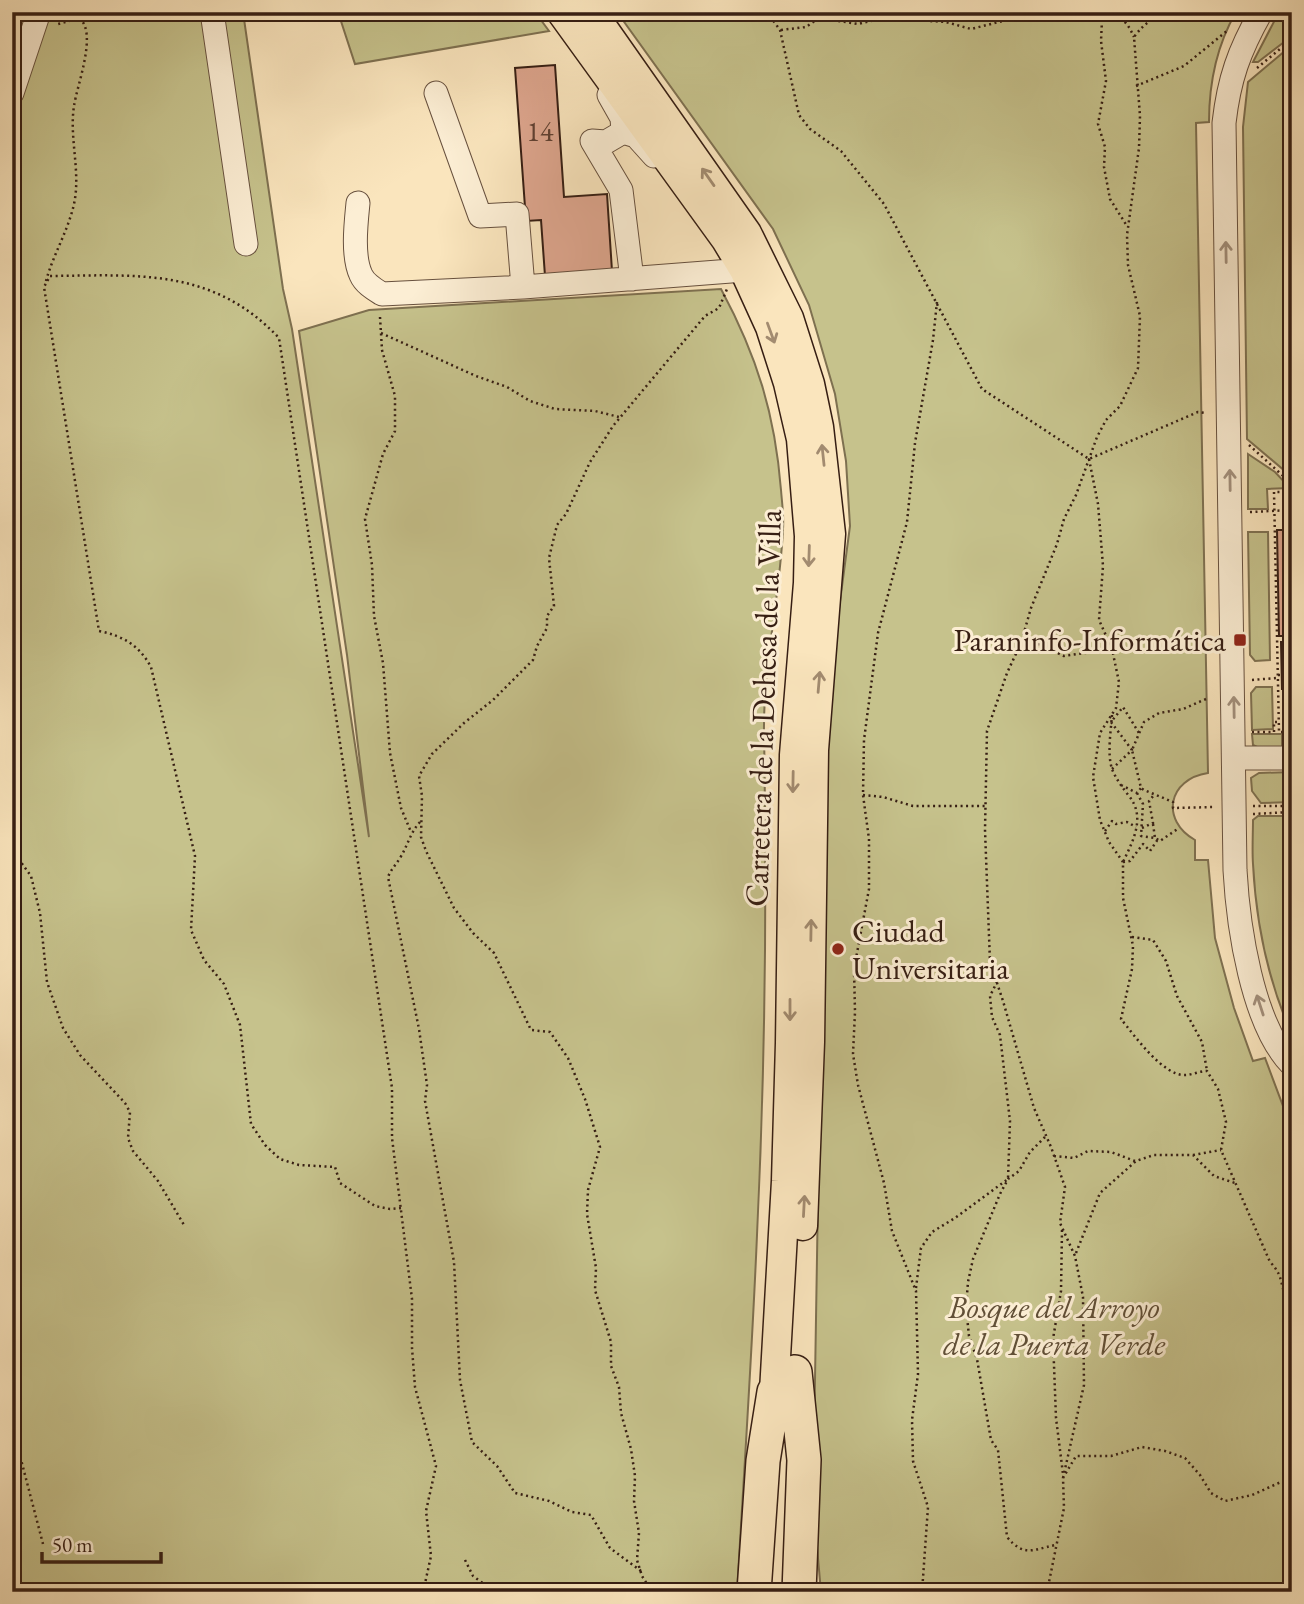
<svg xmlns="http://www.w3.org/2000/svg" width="1304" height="1604" viewBox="0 0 1304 1604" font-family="'EB Garamond',serif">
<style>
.green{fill:#c6c28c;stroke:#7e7050;stroke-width:2}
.building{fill:#dca48c;stroke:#361e13;stroke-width:2}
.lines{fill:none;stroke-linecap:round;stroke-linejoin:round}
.minor-casing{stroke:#67503e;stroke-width:25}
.major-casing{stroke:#361e13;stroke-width:31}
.highway-casing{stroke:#361e13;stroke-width:36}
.path{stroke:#361e13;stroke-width:2.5;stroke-dasharray:2 3.5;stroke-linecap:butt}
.minor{stroke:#fceed4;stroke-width:23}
.major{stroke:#fae5bd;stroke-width:28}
.highway{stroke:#fae5bd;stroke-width:33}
.oneway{stroke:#a28b70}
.oneway2{stroke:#a3907d}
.poi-dot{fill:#8f2418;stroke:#fceed4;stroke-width:2.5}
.labels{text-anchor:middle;stroke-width:6;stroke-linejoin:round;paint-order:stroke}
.number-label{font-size:28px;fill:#604031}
.poi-label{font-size:32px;fill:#361e13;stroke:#fceed4;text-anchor:end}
.street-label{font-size:32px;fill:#361e13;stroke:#fceed4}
.park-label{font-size:32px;font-style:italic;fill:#614f37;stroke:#fceed4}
</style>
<rect width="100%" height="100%" fill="#fae5bd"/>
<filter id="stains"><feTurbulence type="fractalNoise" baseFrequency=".00286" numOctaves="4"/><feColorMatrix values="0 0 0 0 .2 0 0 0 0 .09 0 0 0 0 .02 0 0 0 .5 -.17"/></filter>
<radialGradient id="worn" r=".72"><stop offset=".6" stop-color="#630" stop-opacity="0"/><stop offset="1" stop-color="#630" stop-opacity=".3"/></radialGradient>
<path class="green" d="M 12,12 L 243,12 L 283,289 L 292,329 L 369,837 L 347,655 L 299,331 L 369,310 L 721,289 C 757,356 775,414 781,490 C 782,503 784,516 783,529 C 780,597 763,665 764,733 C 767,900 765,1068 757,1235 C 752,1354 744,1473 737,1592 L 12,1592 Z
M 338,12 L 535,12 L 549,31 L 355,64 Z
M 617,12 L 1236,12 C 1217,45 1209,85 1209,122 L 1196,123 L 1208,773 C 1168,779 1160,820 1195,840 L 1195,860 L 1208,860 L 1215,938 L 1234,1008 L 1253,1061 L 1265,1058 L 1292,1130 L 1292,1592 L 821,1592 L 813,1502 L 826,707 L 850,526 L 846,461 L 835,394 L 809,305 L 773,229 Z
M 1279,12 L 1292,12 L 1292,36 L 1258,62 L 1253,62 Z
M 1292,45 L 1292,477 L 1247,439 L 1243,127 L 1248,82 Z
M 1248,454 L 1275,472 L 1290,488 L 1267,489 L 1268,509 L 1248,509 Z
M 1248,532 L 1268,532 L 1270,660 L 1255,661 L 1250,655 Z
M 1256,687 L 1272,687 L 1273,729 L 1252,730 L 1251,693 Z
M 1252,734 L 1282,734 L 1282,747 L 1257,747 L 1253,745 Z
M 1292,772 L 1292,802 L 1261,803 L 1252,791 L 1251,778 L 1259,773 Z
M 1258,816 L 1292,816 L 1292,1035 C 1268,981 1256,923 1253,864 C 1252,850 1253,835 1253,820 Z"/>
<path class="building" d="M 555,65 L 564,197 L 607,194 L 612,271 L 545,276 L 541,220 L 526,221 L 515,68 Z
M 1277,530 L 1292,530 L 1292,636 L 1279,636 Z
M 1281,642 L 1292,642 L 1292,727 L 1289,727 L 1288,689 L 1282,689 Z"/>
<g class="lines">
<g class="minor-casing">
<path id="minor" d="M 212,12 L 246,244
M 1261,12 C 1239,51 1229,79 1224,123 L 1235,870 C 1238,925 1252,1025 1292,1065
M 12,93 L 39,12
M 436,93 L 480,216 L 517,214 L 523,287
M 609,95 L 622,118 L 623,132 L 636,136 L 654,156
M 623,132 L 606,142 L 592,141 L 621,190 L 632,279
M 358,203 C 356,223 352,256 361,275 C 365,284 374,289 382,294 L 523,287 L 744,270
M 1234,758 L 1292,758"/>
</g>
<g class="major-casing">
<path id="major" d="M 561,12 L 726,240 L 744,270 L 770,327 L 788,383 L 801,439 L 809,536 L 808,583 L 794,755 L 790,1043 L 786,1181 L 774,1392
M 592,12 L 747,233 L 789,318 L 810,384 L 819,427 L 831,534 L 814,750 L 810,1042 L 803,1226"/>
</g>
<g class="highway-casing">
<path id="highway" d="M 795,1372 L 804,1460 L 799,1592
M 754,1592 L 763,1461 L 774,1392"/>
</g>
<path class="path" d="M 767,12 L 780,30 L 799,115 L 810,129 L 841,151 L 884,204 L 982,389 L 1089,459 L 1198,412 L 1205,413
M 1102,20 L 1101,41 L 1106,81 L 1098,124 L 1105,147 L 1104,167 L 1110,199 L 1127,226
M 781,30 L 806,27 L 819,18 L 858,24 L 891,16 L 914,20 L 946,22 L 971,29 L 1015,18 L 1102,19 C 1122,15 1126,20 1134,37
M 1257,68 L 1292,39
M 1136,86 L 1184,66 L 1228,30
M 46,281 C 53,255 68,231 74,204 C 81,172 69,138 74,106 C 77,85 98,32 79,18 L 55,25
M 380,317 L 382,350 L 395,396 L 395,431 L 383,454 L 365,519 L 372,565 L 374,616 L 383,663 L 390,753 L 401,808 L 411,832
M 381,333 L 476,376 L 507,387 L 530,401 L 555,409 L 595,411 L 619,417
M 1249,445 L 1292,484
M 1089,459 L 1098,504 L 1103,566 L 1099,620 L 1112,649 L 1119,682 L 1116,708 L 1100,733 L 1093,777 L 1100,820 L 1109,842 L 1123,862 L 1123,898 L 1133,946 L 1132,969 L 1121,1019 C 1134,1035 1163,1076 1185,1075 C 1192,1075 1199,1071 1207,1071 L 1218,1089 L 1226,1122 L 1221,1150 L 1270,1262 C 1287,1279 1277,1289 1292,1303
M 1250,512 L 1292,510
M 1023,637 L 1064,656 L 1112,649
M 1278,675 L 1292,675
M 1252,680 L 1276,678
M 1206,699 L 1183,709 L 1159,713 L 1144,722 L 1132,750 L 1141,788 L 1144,790 L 1173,802 L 1173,808 L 1215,807
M 1112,715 C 1111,730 1107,754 1112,769 C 1116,779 1122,787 1129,796 C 1146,817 1133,841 1123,862
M 1252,732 L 1274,732 L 1274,722 L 1277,722
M 1291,738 L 1292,730
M 1285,741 L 1285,732 L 1279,732 L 1274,492 L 1292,492
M 1112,769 L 1132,750 L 1111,722 L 1123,707 L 1139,733
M 1121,785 L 1137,793 L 1141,788
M 1137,793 L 1143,804 L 1141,836 L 1155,838 L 1160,841 L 1179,828
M 863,795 L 883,797 L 913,806 L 985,806
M 1253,806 L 1292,806
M 1253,814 L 1292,812
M 420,822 C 410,833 408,845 400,858 C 396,865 391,869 388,877 L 419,1029 L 427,1085 L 425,1101 L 454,1262 L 460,1380 L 472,1442 L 497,1466 L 515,1493 L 549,1501 L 572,1512 L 591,1515 L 610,1548 L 641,1571
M 1153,824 L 1155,838
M 1142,828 L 1153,823 L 1149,801 L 1154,795
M 1105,831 L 1112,821 L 1116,824 L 1127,822 L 1136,827
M 12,850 L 31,876 L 40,913 L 47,982 L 63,1028 L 80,1055 L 125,1103 L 130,1112 L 128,1138 L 133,1151 L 158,1181 L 184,1225
M 1123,862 L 1130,861 L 1143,844 L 1150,851 L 1158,839
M 1132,937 L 1153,940 L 1166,961 L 1177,996 L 1202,1042 L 1207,1071
M 1045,1137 L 1030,1152 L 1019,1171 L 1008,1179 L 1000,1194 L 973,1259 L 968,1282 L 966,1307 L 969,1336 L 977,1359 L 991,1440 L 998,1450 L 1007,1537 C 1024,1557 1032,1550 1055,1545
M 1193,1155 L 1221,1150
M 1054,1156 L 1074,1158 L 1088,1151 L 1111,1152 L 1135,1161
M 401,1208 L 390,1209 L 375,1206 L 340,1183 L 335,1167 L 299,1165 L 280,1159 L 265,1145 L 251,1124 L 240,1025 L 224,984 L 204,960 L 191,930 L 195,856 L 151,667 C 139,645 123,636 99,631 L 44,287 L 50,276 C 139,275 213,268 279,338 L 392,1088 L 392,1138 L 412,1299 L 412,1348 L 415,1387 L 436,1466 L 426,1511 L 431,1556 L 424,1588 L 420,1592
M 1062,1230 L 1061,1291 L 1053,1339 L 1056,1418 L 1063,1474
M 1076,1253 L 1100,1193 L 1136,1161 L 1154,1155 L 1193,1155 L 1214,1176 L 1235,1183
M 916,1288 L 921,1248 L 932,1232 L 955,1218 L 1008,1179 L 1010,1121 L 1000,1035 L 992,1017 L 990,996 L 997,982
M 12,1425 L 43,1544
M 1063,1478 L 1084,1385 L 1083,1297 L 1075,1256 L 1060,1223 L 1065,1187 L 1051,1147 L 1034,1108 L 1003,1001 L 990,962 L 985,830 L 987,731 L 1007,673 L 1021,643 L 1031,608 L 1057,544 L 1064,519 L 1076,495 L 1097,437 L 1106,420 L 1120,406 L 1138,368 L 1140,316 L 1128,265 L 1127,235 L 1139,148 L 1140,116 L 1134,37 C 1145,22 1156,15 1174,12
M 465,1560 L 473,1576 L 495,1592
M 652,1592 L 642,1576 L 637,1560 L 639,1533 L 634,1501 L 635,1476 L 631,1449 L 621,1413 L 619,1387 L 611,1366 L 611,1342 L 595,1290 L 596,1268 L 587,1214 L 588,1190 L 600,1147 L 585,1099 L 568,1058 L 550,1032 L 531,1030 L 494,953 L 473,933 L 454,908 L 426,851 L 421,837 L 422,796 L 419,776 L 432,754 L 464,723 L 493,700 L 533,660 L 537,646 L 547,628 L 547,616 L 554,606 L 549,558 L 557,525 L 566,514 L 590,462 L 613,426 L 705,316 L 719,308 L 727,289
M 922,1592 L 928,1507 L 913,1461 L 912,1420 L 918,1374 L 916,1291 L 892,1231 L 884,1183 L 858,1085 L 853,1054 L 855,1012 L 854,969 L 869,889 L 869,839 L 863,795 L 864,740 L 878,633 L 907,522 L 915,443 L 933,340 L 937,302
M 1047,1592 L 1064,1508 L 1063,1478 L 1076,1456 L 1111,1456 L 1142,1447 L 1165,1451 L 1185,1458 L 1200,1475 L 1211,1493 L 1225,1501 L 1252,1495 L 1292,1477"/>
<use href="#minor" class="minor"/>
<use href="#major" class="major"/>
<use href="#highway" class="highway"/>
</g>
<defs><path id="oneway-shaft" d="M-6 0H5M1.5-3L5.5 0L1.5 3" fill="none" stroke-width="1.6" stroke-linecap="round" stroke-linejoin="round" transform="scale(1.75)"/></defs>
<g class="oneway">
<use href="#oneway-shaft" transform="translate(708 177) rotate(-125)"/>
<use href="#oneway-shaft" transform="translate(771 333) rotate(70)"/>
<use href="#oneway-shaft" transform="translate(823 455) rotate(-96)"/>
<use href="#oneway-shaft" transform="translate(809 556) rotate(92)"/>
<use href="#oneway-shaft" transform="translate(819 682) rotate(-85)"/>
<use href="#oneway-shaft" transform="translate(793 782) rotate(91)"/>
<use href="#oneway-shaft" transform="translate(811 930) rotate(-89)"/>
<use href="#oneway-shaft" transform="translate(790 1010) rotate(90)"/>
<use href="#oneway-shaft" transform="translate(804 1206) rotate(-87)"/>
</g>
<g class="oneway2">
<use href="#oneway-shaft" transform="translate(1226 252) rotate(-91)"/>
<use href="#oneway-shaft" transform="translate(1230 480) rotate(-91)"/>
<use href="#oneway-shaft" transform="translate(1234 707) rotate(-91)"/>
<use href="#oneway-shaft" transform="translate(1260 1005) rotate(-108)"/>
</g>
<g class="poi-dot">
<rect x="1233" y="633" width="14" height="14" rx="3.5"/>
<circle cx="838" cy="949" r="7"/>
</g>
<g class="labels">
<g class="number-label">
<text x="540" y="141">14</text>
</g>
<g class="poi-label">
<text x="1226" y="651">Paraninfo-Informática</text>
<text x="852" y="942" text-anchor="start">Ciudad<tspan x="852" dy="37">Universitaria</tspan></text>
</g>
<g class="street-label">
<text transform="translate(763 708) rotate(-88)" y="11">Carretera de la Dehesa de la Villa</text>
</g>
<g class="park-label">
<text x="1054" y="1318">Bosque del Arroyo<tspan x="1054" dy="37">de la Puerta Verde</tspan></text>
</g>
</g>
<rect width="1304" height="1604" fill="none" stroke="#fae5bd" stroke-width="42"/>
<rect x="14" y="14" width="1276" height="1576" fill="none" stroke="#361e13" stroke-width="3.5"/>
<rect x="21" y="21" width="1262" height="1562" fill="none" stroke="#361e13" stroke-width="2"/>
<path d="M42 1552v10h119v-10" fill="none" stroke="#361e13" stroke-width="3.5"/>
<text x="52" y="1552" font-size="21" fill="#361e13" stroke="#fceed4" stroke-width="5" paint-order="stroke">50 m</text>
<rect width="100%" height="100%" filter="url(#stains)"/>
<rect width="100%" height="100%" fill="url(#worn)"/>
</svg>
